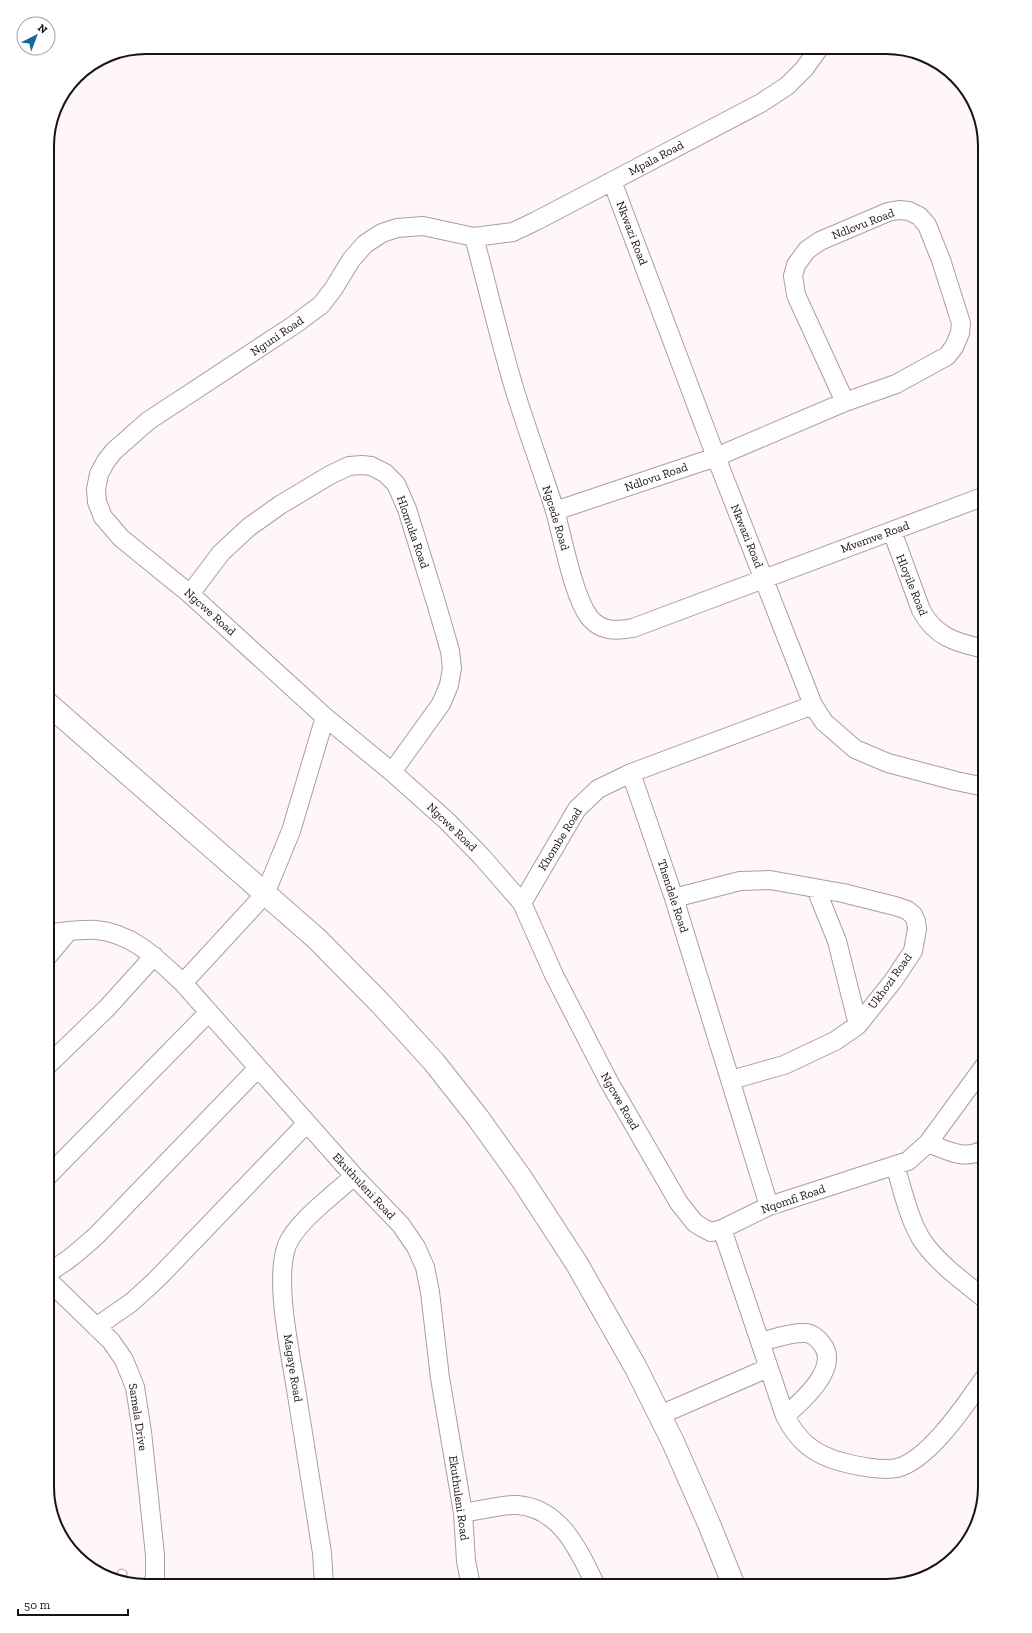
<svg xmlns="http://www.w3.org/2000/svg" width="1032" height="1633" viewBox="0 0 1032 1633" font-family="'Zilla Slab',serif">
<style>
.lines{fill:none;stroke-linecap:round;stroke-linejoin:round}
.service-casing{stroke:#ae9ba6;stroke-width:11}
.minor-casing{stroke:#ae9ba6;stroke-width:20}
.tertiary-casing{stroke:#ae9ba6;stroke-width:24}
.service{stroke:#fff;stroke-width:9}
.minor{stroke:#fff;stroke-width:18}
.tertiary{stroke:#fff;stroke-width:22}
.labels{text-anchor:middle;stroke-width:3.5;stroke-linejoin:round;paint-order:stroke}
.street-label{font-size:12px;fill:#191317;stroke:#fff}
.rim{fill:none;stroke:#191317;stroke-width:2}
</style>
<rect width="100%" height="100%" fill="#fef6fa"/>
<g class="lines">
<g class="service-casing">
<path id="service" d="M 120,1579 L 122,1574"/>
</g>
<g class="minor-casing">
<path id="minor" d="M 820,47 L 804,69 L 787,86 L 761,103 L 536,221 L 513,232 L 474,237 L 423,226 L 397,228 L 382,233 L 365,244 L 351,260 L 334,288 L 321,305 L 294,325 L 148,421 L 114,451 L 106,461 L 99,474 L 96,489 L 97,502 L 103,517 L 121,538 L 190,594 L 325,717 L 392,772 L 447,821 L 482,857 L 522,903 L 554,975 L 609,1082 L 679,1203 L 695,1223 L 703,1228 L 711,1232 L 722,1229 L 769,1206 L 908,1161 L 928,1143 L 985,1065
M 612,181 L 716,457 L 813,705 L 824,722 L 855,749 L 888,763 L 956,781 L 985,787
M 474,237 C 487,285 498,333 512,381 C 525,425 541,467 555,511 C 563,539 573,595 589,617 C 601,632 616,631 633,628 L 985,496
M 555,511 L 716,457 L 845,402 L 896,384 L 947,356 L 954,347 L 960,333 L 961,323 L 941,260 L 927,225 L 919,216 L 909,211 L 899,210 L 888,212 L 820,241 L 807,250 L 796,265 L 793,276 L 796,295 L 845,402
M 892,531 L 921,610 C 935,637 957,643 985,649
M 190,594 L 221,553 L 249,527 L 280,505 L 330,475 L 349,466 L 362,465 L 371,466 L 385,473 L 396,484 L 407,509 L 437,606 L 450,651 L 452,668 L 449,685 L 441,704 L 392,772
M 631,773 L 674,898 L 769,1206
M 816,889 L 837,941 L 858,1025
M 674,898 L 740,881 L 770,880 L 843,893 L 895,906 L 907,910 L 913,915 L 916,921 L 917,929 L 913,951 L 893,981 L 858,1025 L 835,1041 L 784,1065 L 731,1080
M 522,903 L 577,809 L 598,789 L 631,773 L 813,705
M 47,933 C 63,932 80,929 96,930 C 133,933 158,960 183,983 L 354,1176 L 401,1225 L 416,1247 L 425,1267 L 430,1292 L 440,1378 L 463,1513 L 466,1561 L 471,1586
M 47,957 L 68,932
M 183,983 L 265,894 L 291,831 L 325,717
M 47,1066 L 107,1008 L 154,956
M 928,1143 C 949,1151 964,1161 985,1149
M 895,1165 C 902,1188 910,1224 924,1243 C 940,1265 964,1282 985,1299
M 47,1177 L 209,1012
M 722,1229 L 785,1416 C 798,1441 814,1455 842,1462 C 856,1466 882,1471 897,1468 C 929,1460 966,1404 985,1377
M 47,1273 C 66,1263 80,1250 96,1236 L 258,1068
M 47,1279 L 111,1341 L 124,1360 L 135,1387 L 142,1432 L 155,1555 L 155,1577 L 152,1586
M 96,1327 L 132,1302 L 157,1279 L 307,1123
M 760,1342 C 774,1339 790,1332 805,1333 C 811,1333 818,1338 822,1344 C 841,1368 801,1402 785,1416
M 660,1415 L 768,1368
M 463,1513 C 477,1511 503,1504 517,1505 C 561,1508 579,1551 596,1586
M 324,1586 L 322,1553 C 313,1498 305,1444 296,1389 C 290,1351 274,1280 287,1245 C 297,1221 335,1194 354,1176"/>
</g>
<g class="tertiary-casing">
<path id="tertiary" d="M 47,703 L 317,939 L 381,1004 L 434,1062 L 478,1118 L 521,1178 L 577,1264 L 636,1368 L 673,1442 L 709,1524 L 734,1586"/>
</g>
<use href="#service" class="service"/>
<use href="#minor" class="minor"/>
<use href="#tertiary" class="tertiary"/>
</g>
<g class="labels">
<g class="street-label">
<text transform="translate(656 158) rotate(-28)" y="4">Mpala Road</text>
<text transform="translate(863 224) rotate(-21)" y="4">Ndlovu Road</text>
<text transform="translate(632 233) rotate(69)" y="4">Nkwazi Road</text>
<text transform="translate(277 336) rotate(-34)" y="4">Nguni Road</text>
<text transform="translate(656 477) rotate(-19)" y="4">Ndlovu Road</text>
<text transform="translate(556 518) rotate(73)" y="4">Ngcede Road</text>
<text transform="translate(413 532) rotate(71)" y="4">Hlomuka Road</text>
<text transform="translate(747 536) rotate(68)" y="4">Nkwazi Road</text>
<text transform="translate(875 537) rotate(-20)" y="4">Mvemve Road</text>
<text transform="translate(912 585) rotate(68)" y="4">Hloyile Road</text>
<text transform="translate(210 612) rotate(42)" y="4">Ngcwe Road</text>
<text transform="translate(452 827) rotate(44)" y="4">Ngcwe Road</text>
<text transform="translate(560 839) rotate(-58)" y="4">Khombe Road</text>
<text transform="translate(673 896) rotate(72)" y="4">Thendele Road</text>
<text transform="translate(890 981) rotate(-54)" y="4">Ukhozi Road</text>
<text transform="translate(620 1101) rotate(60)" y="4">Ngcwe Road</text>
<text transform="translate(364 1186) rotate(47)" y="4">Ekuthuleni Road</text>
<text transform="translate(793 1199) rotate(-19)" y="4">Nqomfi Road</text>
<text transform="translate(293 1368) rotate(81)" y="4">Magaye Road</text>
<text transform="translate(138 1417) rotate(81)" y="4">Samela Drive</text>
<text transform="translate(459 1498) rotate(82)" y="4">Ekuthuleni Road</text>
</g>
</g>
<path d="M0 0H1032V1633H0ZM146 54H886A92 92 0 0 1 978 146V1487A92 92 0 0 1 886 1579H146A92 92 0 0 1 54 1487V146A92 92 0 0 1 146 54Z" fill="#fff" fill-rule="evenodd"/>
<path class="rim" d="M146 54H886A92 92 0 0 1 978 146V1487A92 92 0 0 1 886 1579H146A92 92 0 0 1 54 1487V146A92 92 0 0 1 146 54Z"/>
<g transform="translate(36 36) rotate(42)"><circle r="19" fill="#ffffff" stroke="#a3a1a2"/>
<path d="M0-3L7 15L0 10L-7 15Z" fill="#126a9a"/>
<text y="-6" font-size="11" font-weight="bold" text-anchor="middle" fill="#191317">N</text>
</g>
<path d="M18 1609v6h110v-6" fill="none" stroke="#191317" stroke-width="2"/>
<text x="24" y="1609" font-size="12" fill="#191317" stroke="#ffffff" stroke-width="3" paint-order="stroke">50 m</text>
</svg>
